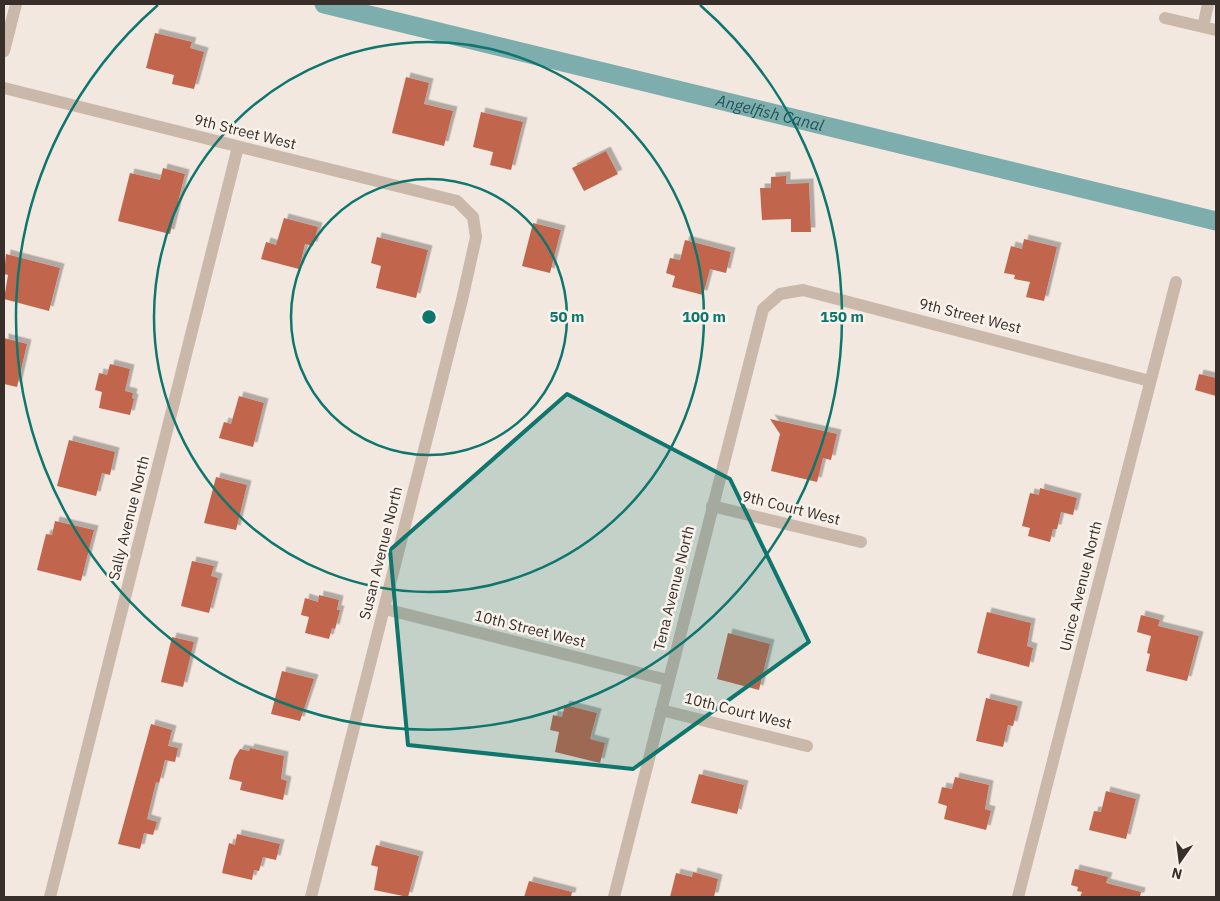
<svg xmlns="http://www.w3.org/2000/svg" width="1220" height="901" viewBox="0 0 1220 901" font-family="'IBM Plex Sans',sans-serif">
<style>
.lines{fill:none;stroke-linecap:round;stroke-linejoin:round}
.canal{stroke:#7eadae;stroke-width:19}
.building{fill:#c1664d;filter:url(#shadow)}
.street{stroke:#cab8ab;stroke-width:12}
.marked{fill:#0f766e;fill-opacity:0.2;stroke:#0f766e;stroke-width:4;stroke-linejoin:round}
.ring{fill:none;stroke:#0f766e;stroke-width:2.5}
.labels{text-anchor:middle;stroke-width:5;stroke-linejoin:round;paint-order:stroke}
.street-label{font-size:15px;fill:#382e2a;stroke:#f9f2eb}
.water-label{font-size:16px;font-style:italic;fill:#215658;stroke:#f9f2eb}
.centre{fill:#0f766e;stroke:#f9f2eb;stroke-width:2.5}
.ring-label{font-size:15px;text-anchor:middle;font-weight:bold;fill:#0f766e;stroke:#f9f2eb;stroke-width:5;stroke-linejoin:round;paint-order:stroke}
</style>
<defs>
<filter id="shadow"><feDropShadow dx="4.5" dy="-4.5" stdDeviation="0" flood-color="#0004"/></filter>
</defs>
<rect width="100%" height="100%" fill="#f2e8df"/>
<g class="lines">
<path class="canal" id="s1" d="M 324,4 L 1216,221"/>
</g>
<path class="building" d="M 155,33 L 192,42 L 190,48 L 204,52 L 194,89 L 172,84 L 174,75 L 146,68 Z
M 406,77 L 429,83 L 424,104 L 453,111 L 444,146 L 392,133 Z
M 481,112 L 523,122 L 511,170 L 490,165 L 493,152 L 473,147 Z
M 606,151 L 618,174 L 584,191 L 572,168 Z
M 163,168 L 185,174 L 170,234 L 118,221 L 130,173 L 160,180 Z
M 786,176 L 786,184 L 809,183 L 811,232 L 791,232 L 791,219 L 762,220 L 760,188 L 771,188 L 771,177 Z
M 284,218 L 318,227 L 313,246 L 305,244 L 299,269 L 261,259 L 266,242 L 276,245 Z
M 533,223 L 561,230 L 550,273 L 522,266 Z
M 377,237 L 428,250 L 416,298 L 376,288 L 381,266 L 371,263 Z
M 1024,239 L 1057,247 L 1044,301 L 1026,297 L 1030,282 L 1014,279 L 1015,275 L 1004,273 L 1011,246 L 1022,249 Z
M 685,240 L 731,252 L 726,273 L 710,269 L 703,295 L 672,287 L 675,276 L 666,273 L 670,258 L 680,260 Z
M 6,254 L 60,268 L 49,311 L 4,299 L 8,275 L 4,274 Z
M 4,338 L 27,344 L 17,387 L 4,384 Z
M 110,364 L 130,369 L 125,391 L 133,393 L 132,398 L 134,399 L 130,415 L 99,408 L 102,392 L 95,390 L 99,373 L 107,375 Z
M 1199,374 L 1216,378 L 1216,396 L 1195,390 Z
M 239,396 L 264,403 L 253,447 L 219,438 L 224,422 L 231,424 Z
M 770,419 L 837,434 L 831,460 L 823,458 L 817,482 L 771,471 L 780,434 Z
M 69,440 L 115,452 L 110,475 L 102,473 L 96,496 L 57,486 Z
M 216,477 L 247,485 L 236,530 L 204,523 Z
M 1040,488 L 1077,498 L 1073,515 L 1061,512 L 1057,529 L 1053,529 L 1050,542 L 1028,536 L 1030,528 L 1022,526 L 1030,493 L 1039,495 Z
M 55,521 L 94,530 L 81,581 L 37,570 L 46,534 L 52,535 Z
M 192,561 L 214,566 L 211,576 L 218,578 L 209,613 L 181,606 Z
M 319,595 L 339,600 L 337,610 L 340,610 L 335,629 L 332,628 L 329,639 L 305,633 L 309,617 L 301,615 L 305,598 L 318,602 Z
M 987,612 L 1031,623 L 1027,646 L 1033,648 L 1029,667 L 977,653 Z
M 1141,615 L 1160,620 L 1158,626 L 1199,636 L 1187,681 L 1146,671 L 1150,654 L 1147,653 L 1151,636 L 1137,632 Z
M 728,633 L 770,644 L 759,690 L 717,679 Z
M 172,637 L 194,642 L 183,687 L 161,682 Z
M 282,671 L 314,679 L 300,721 L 271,714 Z
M 986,698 L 1018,706 L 1013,726 L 1008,725 L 1003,747 L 976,741 Z
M 565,705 L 597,713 L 590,739 L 605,743 L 600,763 L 555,752 L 559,732 L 550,730 L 553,715 L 562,717 Z
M 151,724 L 172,730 L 168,746 L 178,748 L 175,762 L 165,760 L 159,783 L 156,782 L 147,819 L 157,822 L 153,835 L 144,833 L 140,849 L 118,844 Z
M 250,748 L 284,756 L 281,779 L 287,781 L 283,800 L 240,790 L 242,782 L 229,779 L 234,759 L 240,749 L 249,751 Z
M 699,774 L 744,785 L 737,814 L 691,803 Z
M 955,777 L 989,785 L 985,809 L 991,811 L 986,830 L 944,819 L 947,806 L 938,803 L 942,787 L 952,789 Z
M 1106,791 L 1136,799 L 1126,839 L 1089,830 L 1094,811 L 1101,812 Z
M 237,834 L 280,844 L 276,860 L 263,857 L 259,871 L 254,870 L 252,880 L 222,873 L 229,843 L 235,845 Z
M 376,845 L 419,856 L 408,897 L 374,890 L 378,867 L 371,865 Z
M 1075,869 L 1108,877 L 1106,883 L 1141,892 L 1140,897 L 1080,897 L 1082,892 L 1077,891 L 1078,887 L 1071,885 Z
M 693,872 L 718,879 L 714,897 L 670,897 L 676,873 L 692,877 Z
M 529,881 L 572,892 L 571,897 L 524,897 Z"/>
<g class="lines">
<path class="street" d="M 1165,18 L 1216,30
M 1203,27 L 1208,4
M 4,51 L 16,4
M 4,88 L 457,201 L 473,217 L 476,237 L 462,300 L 311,897
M 712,506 L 861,542
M 385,609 L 667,680
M 661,710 L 807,746
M 50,897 L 238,147
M 614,897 L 763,309 L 780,294 L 803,290 L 1150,381
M 1018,897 L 1176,282"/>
</g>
<path class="marked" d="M 567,394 L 730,479 L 809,642 L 633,769 L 408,745 L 390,550 Z"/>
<g class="ring">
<circle cx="429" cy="317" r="138"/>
<circle cx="429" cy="317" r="275"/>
<path d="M700 5A413 413 0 1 1 158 5"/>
</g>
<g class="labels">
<g class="street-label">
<text transform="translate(245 132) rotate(14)" y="5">9th Street West</text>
<text transform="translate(970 316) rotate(14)" y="5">9th Street West</text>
<text transform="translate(791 508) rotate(14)" y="5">9th Court West</text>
<text transform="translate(129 518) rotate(-76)" y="5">Sally Avenue North</text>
<text transform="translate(381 553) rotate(-76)" y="5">Susan Avenue North</text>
<text transform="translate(1081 586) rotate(-76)" y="5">Unice Avenue North</text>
<text transform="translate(674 588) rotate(-76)" y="5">Tena Avenue North</text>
<text transform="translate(530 629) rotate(14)" y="5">10th Street West</text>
<text transform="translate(738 711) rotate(14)" y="5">10th Court West</text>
</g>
<g class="water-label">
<text dy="6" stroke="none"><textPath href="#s1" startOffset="459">Angelfish Canal</textPath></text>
</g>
</g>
<circle cx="429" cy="317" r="8" class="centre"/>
<g class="ring-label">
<text x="567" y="322">50 m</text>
<text x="704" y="322">100 m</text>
<text x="842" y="322">150 m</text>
</g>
<rect width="1220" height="901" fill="none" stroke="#382e2a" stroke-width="10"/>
<g transform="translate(1180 861) rotate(194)" stroke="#f9f2eb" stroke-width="4" paint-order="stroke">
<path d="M0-4L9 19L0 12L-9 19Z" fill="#382e2a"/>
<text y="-8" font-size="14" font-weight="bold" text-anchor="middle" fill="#382e2a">N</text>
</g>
</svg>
